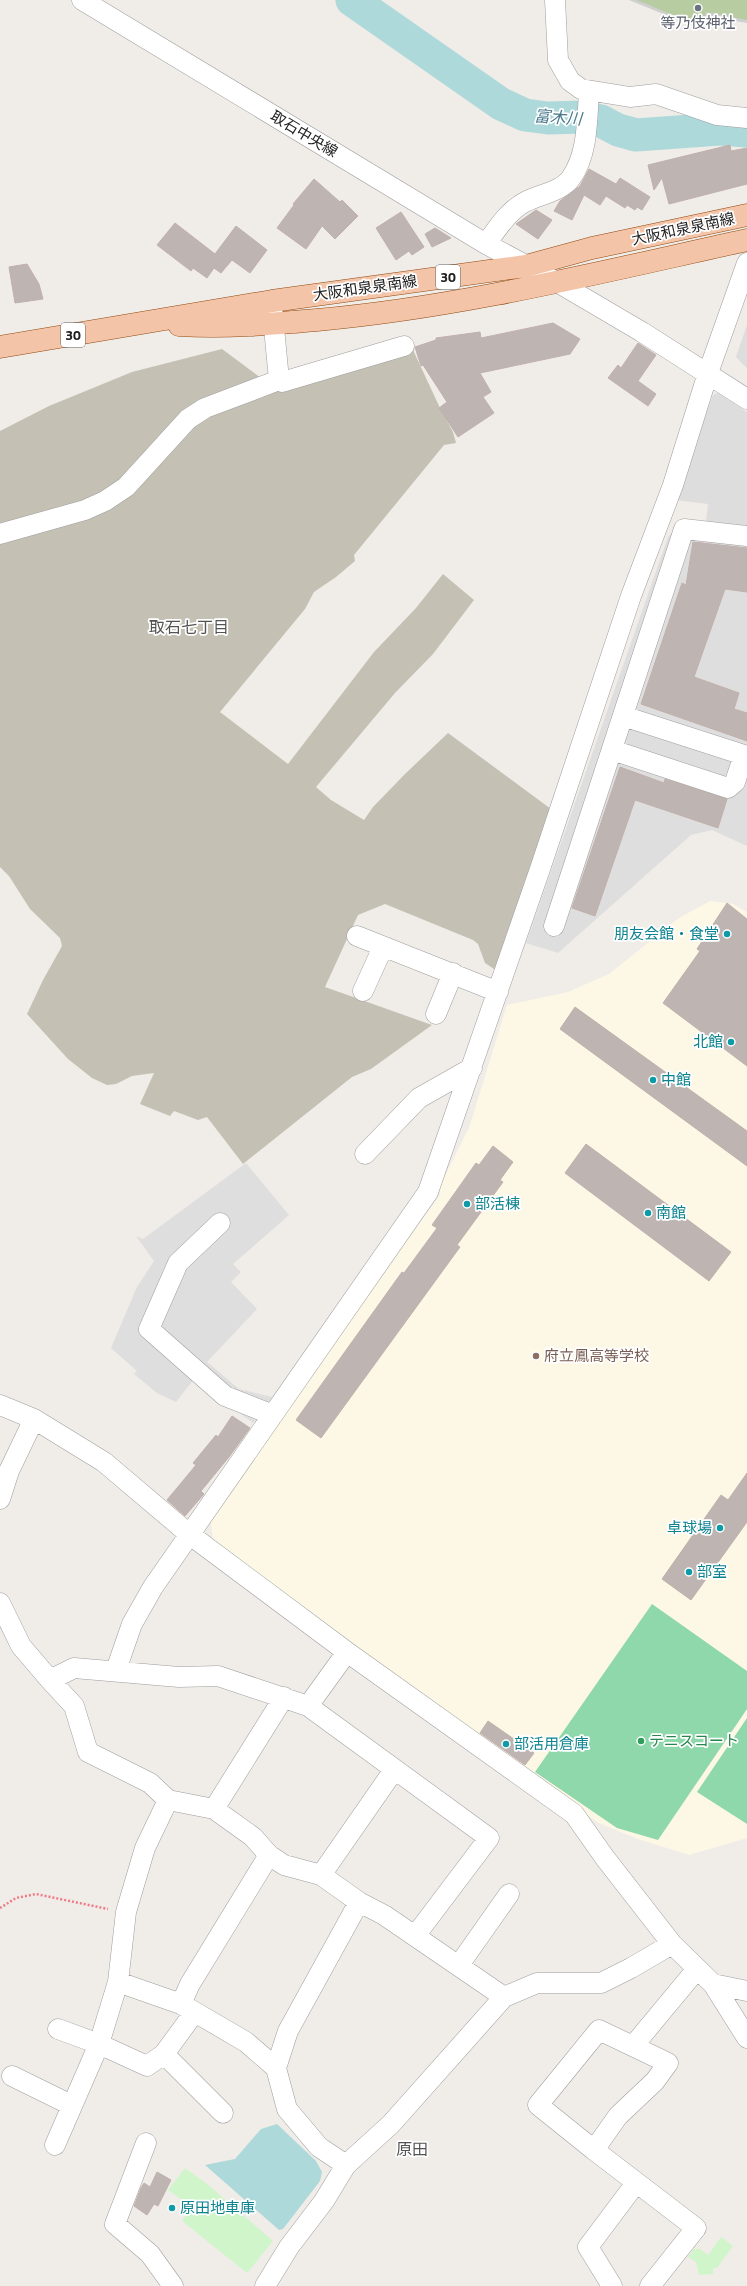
<svg xmlns="http://www.w3.org/2000/svg" width="747" height="2286" viewBox="0 0 747 2286" font-family="'Titillium Web','Noto Sans JP',sans-serif">
<style>
.residential{fill:#dfdede}
.education{fill:#fdf8e5}
.religious{fill:#cfcfcf}
.construction{fill:#c4c1b4}
.forest{fill:#b7cca1}
.park{fill:#d0f5ca}
.pitch{fill:#8ed8ab}
.parking{fill:#ddd}
.water{fill:#add9da}
.lines{fill:none;stroke-linecap:round;stroke-linejoin:round}
.river{stroke:#add9da;stroke-width:33}
.building{fill:#beb4b1;stroke:#c1b1ac}
.minor-casing{stroke:#9e9e9e;stroke-width:21}
.major-casing{stroke:#90490d;stroke-width:23}
.path{stroke:#ee7b88;stroke-width:2.5;stroke-dasharray:2 2;stroke-linecap:butt}
.minor{stroke:#fff;stroke-width:20}
.major{stroke:#f4c4a9;stroke-width:22}
.worship-dot{fill:#6b7280;stroke:#fff;stroke-width:1.5}
.culture-dot{fill:#0f9aa8;stroke:#fff;stroke-width:1.5}
.education-dot{fill:#8d6e63;stroke:#fff;stroke-width:1.5}
.leisure-dot{fill:#2e9e5b;stroke:#fff;stroke-width:1.5}
.labels{text-anchor:middle;stroke-width:3.5;stroke-linejoin:round;paint-order:stroke}
.shield{fill:#fff;stroke:#646464;stroke-width:1}
.shield-label{font-size:14px;font-weight:bold;fill:#212121}
.worship-label{font-size:15px;fill:#5b616d;stroke:#fff}
.street-label{font-size:15px;fill:#212121;stroke:#fff}
.culture-label{font-size:15px;fill:#0d838f;stroke:#fff;text-anchor:start}
.education-label{font-size:15px;fill:#785e54;stroke:#fff;text-anchor:start}
.leisure-label{font-size:15px;fill:#27864d;stroke:#fff;text-anchor:start}
.water-label{font-size:16px;font-style:italic;fill:#47778b;stroke:#fff}
.neighbourhood-label{font-size:16px;fill:#545454;stroke:#fff}
</style>
<rect width="100%" height="100%" fill="#f0ece8"/>
<path class="residential" d="M 683,520 L 747,527 L 747,846 L 712,830 L 691,835 L 558,953 L 526,943 L 668,537 Z
M 246,1163 L 289,1215 L 233,1264 L 241,1272 L 231,1282 L 257,1309 L 207,1362 L 239,1389 L 272,1397 L 253,1423 L 194,1379 L 176,1402 L 157,1393 L 134,1374 L 137,1371 L 111,1348 L 137,1287 L 154,1261 L 136,1236 L 143,1239 Z"/>
<path class="education" d="M 710,901 L 733,904 L 747,912 L 747,1838 L 689,1855 L 638,1839 L 599,1823 L 568,1802 L 214,1548 L 210,1516 L 440,1195 L 440,1186 L 469,1128 L 507,1005 L 568,992 L 609,974 L 679,918 Z"/>
<path class="religious" d="M 629,0 L 747,0 L 747,23 L 708,16 L 705,31 Z"/>
<path class="construction" d="M 222,349 L 273,387 L 413,350 L 440,408 L 453,432 L 456,443 L 444,445 L 354,555 L 355,561 L 336,577 L 314,592 L 305,609 L 220,712 L 288,764 L 374,652 L 416,608 L 443,574 L 474,600 L 433,654 L 395,693 L 316,787 L 331,800 L 364,820 L 373,807 L 405,774 L 448,733 L 551,809 L 497,971 L 485,963 L 478,944 L 473,940 L 385,904 L 358,915 L 325,987 L 432,1025 L 371,1069 L 352,1077 L 243,1164 L 207,1117 L 198,1120 L 174,1111 L 170,1116 L 140,1104 L 154,1073 L 132,1076 L 116,1084 L 107,1085 L 92,1078 L 68,1059 L 27,1014 L 43,980 L 62,946 L 60,938 L 30,909 L 9,876 L 0,867 L 0,431 L 49,406 L 132,372 Z"/>
<path class="forest" d="M 637,0 L 747,0 L 747,20 L 706,12 L 703,28 Z"/>
<path class="park" d="M 185,2168 L 207,2184 L 273,2241 L 247,2273 L 182,2221 L 192,2207 L 168,2190 Z
M 721,2237 L 733,2246 L 717,2268 L 713,2268 L 713,2274 L 699,2275 L 696,2262 L 688,2257 L 694,2249 L 700,2249 L 708,2255 Z"/>
<path class="pitch" d="M 652,1604 L 747,1671 L 747,1709 L 658,1840 L 617,1828 L 535,1772 Z
M 747,1718 L 747,1824 L 697,1792 Z"/>
<path class="parking" d="M 747,325 L 747,368 L 736,357 Z
M 718,393 L 747,412 L 747,526 L 706,522 L 708,504 L 675,500 L 713,395 Z"/>
<path class="water" d="M 277,2124 L 316,2161 L 322,2172 L 320,2181 L 283,2229 L 279,2230 L 205,2165 L 235,2159 L 261,2129 Z"/>
<g class="lines">
<path class="river" d="M 352,0 L 501,104 L 525,115 L 548,118 L 583,117 L 601,121 L 618,130 L 636,135 L 720,129 L 747,131"/>
</g>
<path class="building" d="M 730,145 L 731,151 L 747,148 L 747,184 L 669,204 L 662,178 L 654,190 L 648,165 Z
M 589,169 L 616,184 L 620,178 L 650,197 L 642,210 L 637,207 L 635,210 L 627,205 L 625,208 L 606,196 L 600,205 L 584,195 L 572,220 L 554,211 L 560,201 L 580,186 Z
M 314,179 L 340,202 L 342,200 L 358,216 L 335,239 L 322,226 L 306,249 L 277,228 L 294,205 L 293,204 Z
M 536,210 L 552,220 L 538,239 L 516,224 Z
M 401,212 L 424,247 L 412,255 L 409,251 L 396,260 L 376,228 Z
M 175,223 L 215,254 L 236,226 L 267,250 L 250,273 L 232,260 L 221,273 L 214,268 L 207,278 L 193,268 L 191,271 L 157,245 Z
M 435,228 L 451,238 L 432,247 L 425,234 Z
M 27,264 L 39,284 L 43,299 L 15,303 L 9,267 Z
M 553,323 L 580,339 L 570,354 L 480,373 L 491,392 L 483,397 L 494,413 L 458,437 L 439,408 L 447,402 L 423,365 L 421,366 L 415,347 L 436,340 L 436,338 L 480,332 L 481,338 Z
M 638,343 L 656,355 L 638,381 L 656,394 L 648,406 L 608,378 L 618,365 L 621,368 Z
M 693,542 L 747,548 L 747,592 L 725,589 L 694,677 L 739,693 L 734,709 L 747,713 L 747,741 L 641,704 L 682,583 L 686,585 Z
M 620,767 L 664,783 L 665,779 L 727,799 L 718,828 L 635,800 L 595,916 L 572,908 Z
M 727,903 L 747,919 L 747,1066 L 663,1003 L 700,951 L 697,949 Z
M 575,1007 L 747,1131 L 747,1166 L 560,1029 Z
M 586,1144 L 731,1252 L 709,1281 L 565,1173 Z
M 493,1146 L 513,1162 L 500,1180 L 503,1182 L 457,1245 L 460,1247 L 321,1438 L 296,1420 L 402,1272 L 404,1273 L 437,1228 L 432,1225 L 476,1163 L 479,1165 Z
M 232,1416 L 250,1428 L 229,1457 L 201,1491 L 204,1494 L 185,1516 L 167,1500 L 196,1465 L 193,1463 L 216,1435 L 218,1437 Z
M 747,1473 L 747,1522 L 691,1600 L 662,1579 L 721,1495 L 728,1500 Z
M 488,1721 L 534,1753 L 525,1765 L 480,1733 Z
M 157,2172 L 171,2180 L 158,2206 L 154,2204 L 147,2215 L 134,2206 L 141,2188 L 144,2183 L 150,2187 Z"/>
<g class="lines">
<g class="minor-casing">
<path id="minor" d="M 82,0 L 486,244 L 557,282 L 642,332 L 747,399
M 555,0 L 558,60 L 570,81 L 581,89 L 630,97 L 656,94 L 717,115 L 747,118
M 486,244 C 497,229 508,211 525,202 C 540,194 561,192 571,178 C 588,154 587,120 589,92
M 272,307 L 279,380
M 0,534 L 85,510 L 105,501 L 126,487 L 188,419 L 205,408 L 279,380 L 282,382 L 404,346
M 623,716 L 747,756
M 612,750 L 728,788 L 735,782 L 744,755
M 554,926 L 684,529 L 747,536
M 357,936 L 498,992
M 363,991 L 383,947
M 436,1014 L 453,973
M 365,1154 L 419,1098 L 472,1068
M 220,1223 L 178,1263 L 149,1329 L 225,1396 L 273,1415
M 0,1405 L 34,1419 L 104,1462 L 189,1534 L 347,1652 L 574,1814 L 605,1858 L 672,1944 L 713,1984 L 747,2038
M 0,1499 L 9,1471 L 34,1419
M 0,1603 L 21,1646 L 50,1680 L 74,1668 L 179,1677 L 218,1676 L 308,1706 L 347,1652
M 116,1670 L 132,1624 L 153,1587 L 428,1192 L 540,869 L 631,596 L 673,485 L 708,373 L 747,263
M 50,1680 L 74,1706 L 88,1752 L 150,1783 L 168,1800 L 214,1809 L 253,1837 L 269,1855 L 284,1865 L 321,1875 L 359,1902 L 384,1915 L 504,1997
M 308,1706 L 489,1838 L 415,1936
M 214,1809 L 284,1697
M 321,1875 L 394,1770
M 459,1965 L 509,1894
M 118,1982 L 181,2004 L 246,2042 L 276,2068 L 287,2109 L 319,2147 L 346,2165
M 713,1984 L 747,1991
M 181,2004 L 190,1984 L 269,1855
M 58,2029 L 99,2044 L 147,2066 L 164,2054 L 194,2013
M 633,2046 L 697,1969
M 164,2054 L 223,2113
M 276,2068 L 288,2031 L 359,1902
M 12,2076 L 71,2105
M 146,2143 L 115,2224 L 150,2254 L 173,2286
M 55,2145 L 99,2044 L 118,1982 L 126,1912 L 145,1848 L 168,1800
M 594,2150 L 538,2105 L 599,2030 L 668,2063 L 655,2081 L 618,2116 L 594,2150 L 696,2228 L 650,2286
M 265,2286 L 289,2247 L 324,2201 L 346,2165 L 391,2124 L 504,1997 L 537,1983 L 601,1983 L 631,1968 L 672,1944
M 612,2286 L 588,2247 L 636,2183"/>
</g>
<g class="major-casing">
<path id="major" d="M 179,325 C 225,328 271,324 317,320 C 463,307 605,271 747,240
M 0,347 L 272,301 L 526,266 L 592,248 L 747,215"/>
</g>
<path class="path" d="M 0,1908 L 16,1898 L 36,1894 L 108,1909"/>
<use href="#minor" class="minor"/>
<use href="#major" class="major"/>
</g>
<circle class="worship-dot" cx="698" cy="8" r="4"/>
<g class="culture-dot">
<circle cx="727" cy="934" r="4"/>
<circle cx="731" cy="1042" r="4"/>
<circle cx="653" cy="1080" r="4"/>
<circle cx="467" cy="1204" r="4"/>
<circle cx="648" cy="1213" r="4"/>
<circle cx="720" cy="1528" r="4"/>
<circle cx="689" cy="1572" r="4"/>
<circle cx="506" cy="1744" r="4"/>
<circle cx="172" cy="2208" r="4"/>
</g>
<circle class="education-dot" cx="536" cy="1356" r="4"/>
<circle class="leisure-dot" cx="641" cy="1741" r="4"/>
<g class="labels">
<g class="shield">
<rect x="436" y="265" width="24" height="24" rx="3"/>
<rect x="61" y="323" width="24" height="24" rx="3"/>
</g>
<g class="shield-label">
<text x="448" y="282">30</text>
<text x="73" y="340">30</text>
</g>
<g class="worship-label">
<text x="698" y="28">等乃伎神社</text>
</g>
<g class="street-label">
<text transform="translate(304 134) rotate(31)" y="5">取石中央線</text>
<text transform="translate(683 229) rotate(-12)" y="5">大阪和泉泉南線</text>
<text transform="translate(365 288) rotate(-8)" y="5">大阪和泉泉南線</text>
</g>
<g class="culture-label">
<text x="719" y="939" text-anchor="end">朋友会館・食堂</text>
<text x="723" y="1047" text-anchor="end">北館</text>
<text x="661" y="1085">中館</text>
<text x="475" y="1209">部活棟</text>
<text x="656" y="1218">南館</text>
<text x="712" y="1533" text-anchor="end">卓球場</text>
<text x="697" y="1577">部室</text>
<text x="514" y="1749">部活用倉庫</text>
<text x="180" y="2213">原田地車庫</text>
</g>
<g class="education-label">
<text x="544" y="1361">府立鳳高等学校</text>
</g>
<g class="leisure-label">
<text x="649" y="1746">テニスコート</text>
</g>
<g class="water-label">
<text transform="translate(558 117) rotate(4)" y="6">富木川</text>
</g>
<g class="neighbourhood-label">
<text x="189" y="633">取石七丁目</text>
<text x="412" y="2155">原田</text>
</g>
</g>
</svg>
